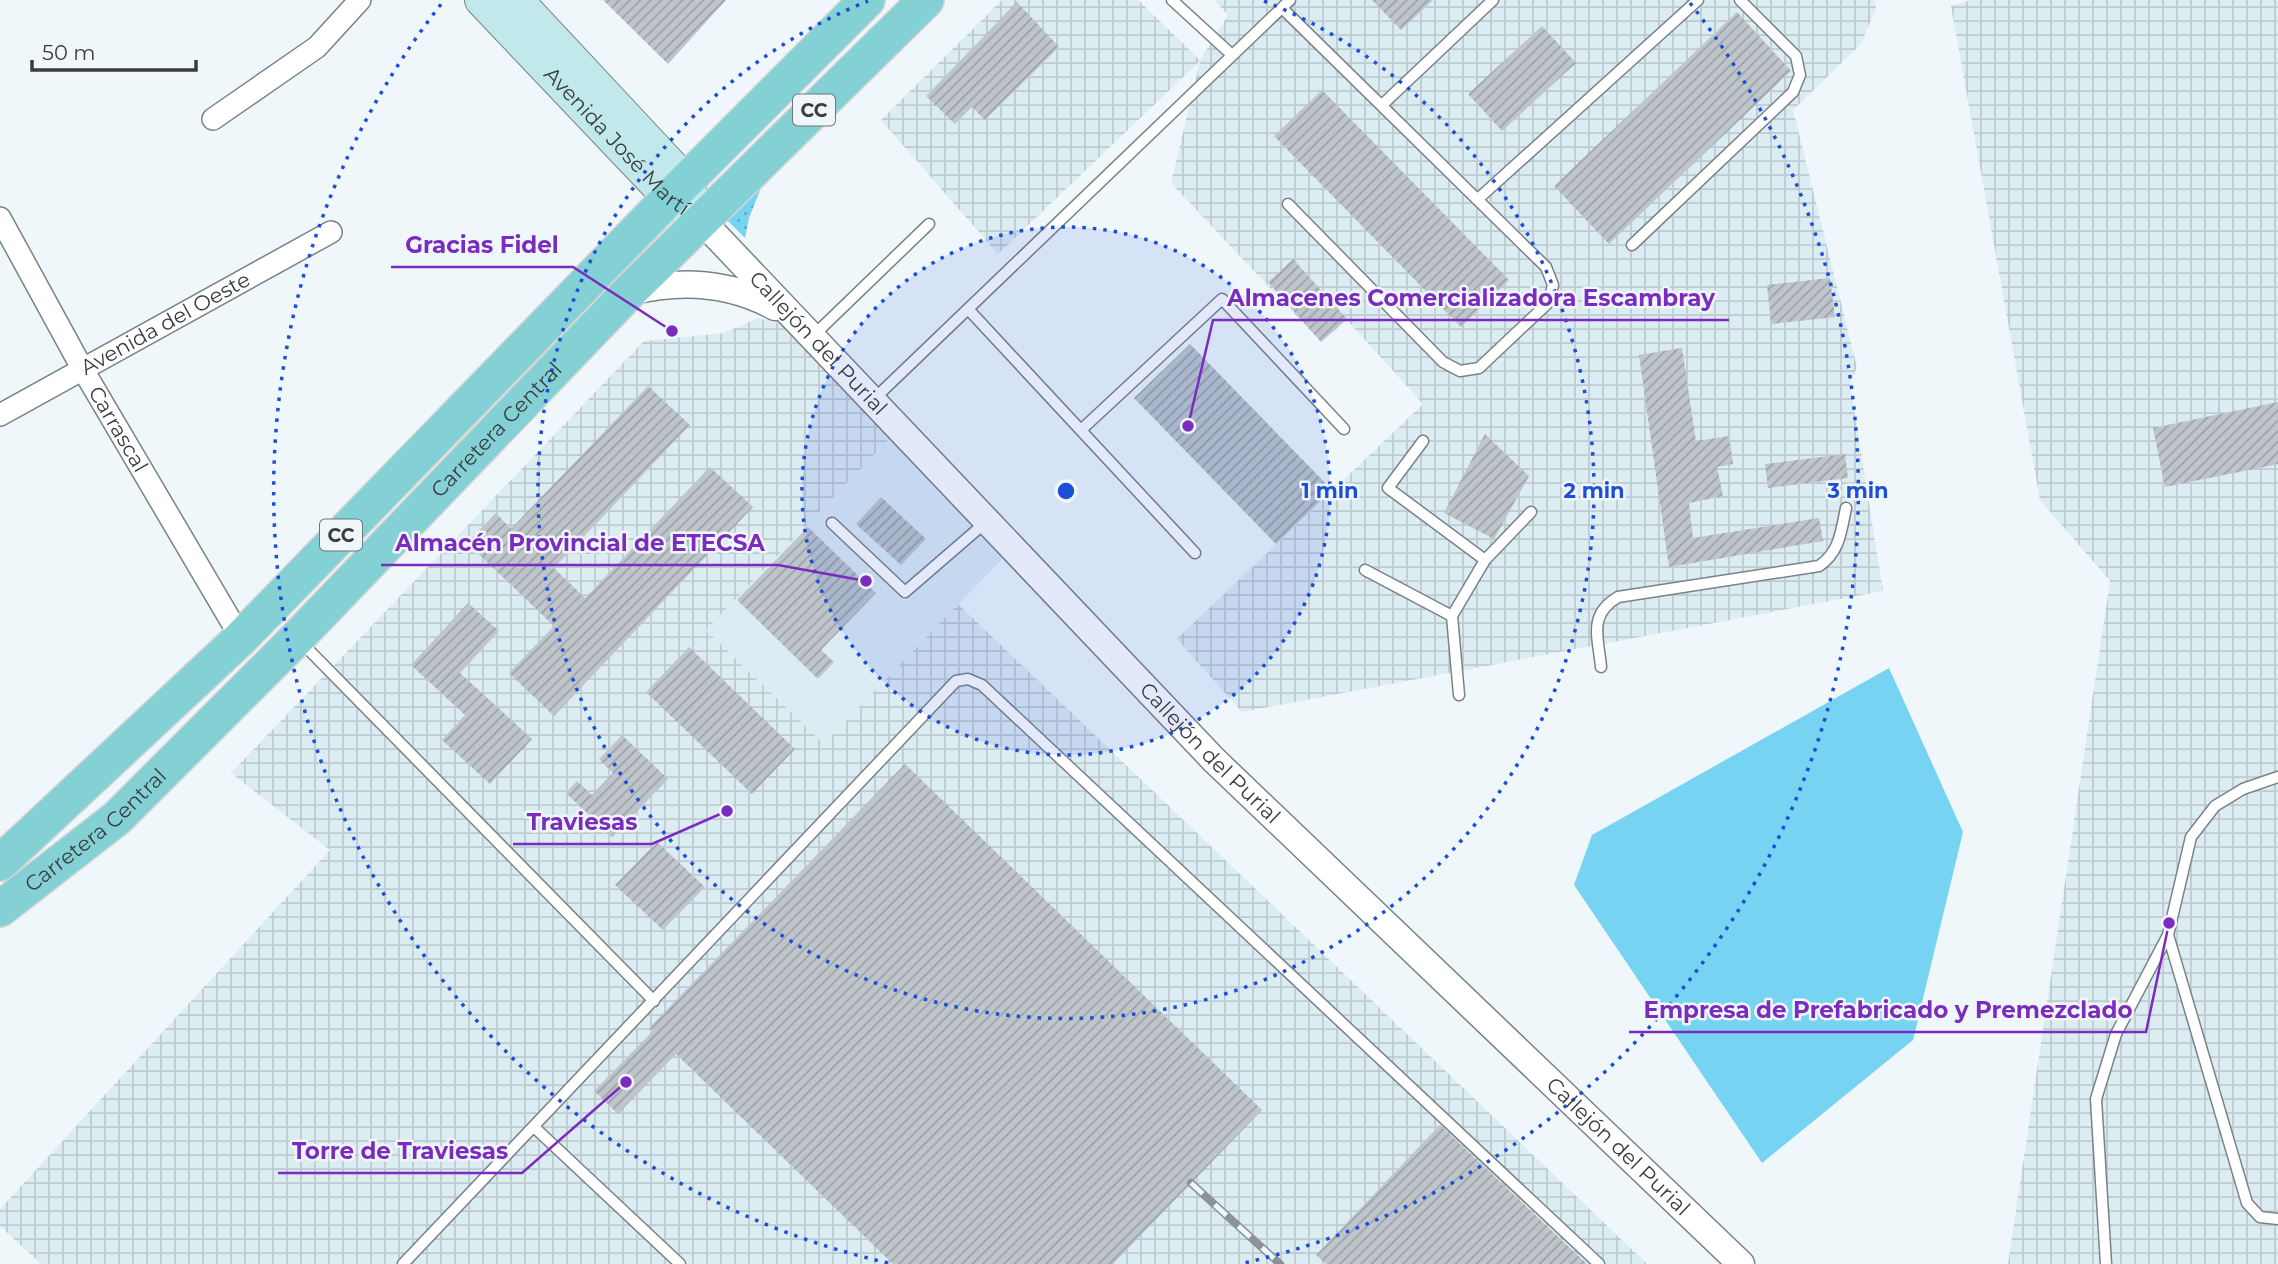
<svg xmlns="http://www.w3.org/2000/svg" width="2278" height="1264" viewBox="0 0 2278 1264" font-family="Montserrat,sans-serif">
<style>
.built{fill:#dcecf3}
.industrial{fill:url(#industrial-grid)}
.grass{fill:url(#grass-dots)}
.pitch{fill:#77d3f2}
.building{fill:url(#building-hatch)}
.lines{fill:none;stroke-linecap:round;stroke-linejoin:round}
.service-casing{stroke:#7a8285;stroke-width:13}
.minor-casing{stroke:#7a8285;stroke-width:24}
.tertiary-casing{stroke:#7a8285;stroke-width:29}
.secondary-casing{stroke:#7a8285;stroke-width:34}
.primary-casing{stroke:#d4d4d5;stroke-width:38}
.service{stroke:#fff;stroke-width:10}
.minor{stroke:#fff;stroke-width:21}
.tertiary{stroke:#fff;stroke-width:26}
.secondary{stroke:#c1e8ea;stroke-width:32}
.primary{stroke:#83d0d5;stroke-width:35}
.rail-casing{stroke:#8d9295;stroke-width:8}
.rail{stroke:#eff7fa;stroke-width:5;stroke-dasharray:16;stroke-linecap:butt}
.ring{fill:none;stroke:#1d4ed8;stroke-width:3.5;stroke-dasharray:3.5 7}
.labels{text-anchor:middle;stroke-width:5;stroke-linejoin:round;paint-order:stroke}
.shield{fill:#eff7fa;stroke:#707577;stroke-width:2}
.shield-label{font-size:19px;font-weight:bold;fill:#3a3d3f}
.street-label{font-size:21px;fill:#3a3d3f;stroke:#eff7fa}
.centre{fill:#1d4ed8;stroke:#eff7fa;stroke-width:3.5}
.ring-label{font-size:21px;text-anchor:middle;font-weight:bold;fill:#1d4ed8;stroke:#eff7fa;stroke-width:5;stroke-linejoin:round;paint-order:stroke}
.leader{fill:none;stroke:#7b2cbf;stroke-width:2.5}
.callout-dot{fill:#7b2cbf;stroke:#eff7fa;stroke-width:2.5}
.callout-label{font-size:23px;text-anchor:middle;font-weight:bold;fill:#7b2cbf;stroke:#eff7fa;stroke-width:5;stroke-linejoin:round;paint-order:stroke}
</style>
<defs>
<pattern id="industrial-grid" width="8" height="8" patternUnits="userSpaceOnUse" patternTransform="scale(1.75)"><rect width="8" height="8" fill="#dcecf3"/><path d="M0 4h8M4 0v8" fill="none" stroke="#becbd1"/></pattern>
<pattern id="grass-dots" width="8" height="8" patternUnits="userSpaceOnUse" patternTransform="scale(1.75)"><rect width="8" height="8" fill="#77d3f2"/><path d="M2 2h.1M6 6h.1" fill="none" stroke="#63acc5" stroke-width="1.8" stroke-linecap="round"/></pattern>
<pattern id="building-hatch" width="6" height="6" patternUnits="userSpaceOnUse" patternTransform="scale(1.75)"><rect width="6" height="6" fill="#bfc6cb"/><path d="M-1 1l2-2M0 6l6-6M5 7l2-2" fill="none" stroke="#9ca2a6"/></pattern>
</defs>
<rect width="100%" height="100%" fill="#eff7fa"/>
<path class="built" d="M 891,437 L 1003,558 L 824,744 L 705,629 Z"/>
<path class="industrial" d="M 1002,0 L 1138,0 L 1200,60 L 1228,15 L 1214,0 L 1874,0 L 1876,8 L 1861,44 L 1793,110 L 1857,367 L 1850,384 L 1883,591 L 1242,712 L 1177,639 L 1423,404 L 1347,320 L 1321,342 L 1171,183 L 1200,61 L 998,254 L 881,120 Z
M 1971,0 L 2278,0 L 2278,1264 L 2008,1264 L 2110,581 L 2040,500 L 1951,6 Z
M 758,318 L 779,323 L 891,437 L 706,630 L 824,744 L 958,604 L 1647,1264 L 41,1264 L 0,1226 L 0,1209 L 330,850 L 231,773 L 644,341 L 724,333 Z"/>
<path class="grass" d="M 767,173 L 749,218 L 745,238 L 724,217 Z"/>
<path class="pitch" d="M 1889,668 L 1963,832 L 1913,1040 L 1762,1163 L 1574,885 L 1592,835 Z"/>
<path class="building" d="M 603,0 L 726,0 L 668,64 Z
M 1372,0 L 1433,0 L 1401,30 Z
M 1017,2 L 1059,47 L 985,120 L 972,107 L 955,124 L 926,96 Z
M 1737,12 L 1791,71 L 1609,244 L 1554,186 Z
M 1542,26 L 1576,63 L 1502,131 L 1468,94 Z
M 1322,90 L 1509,280 L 1461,327 L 1274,136 Z
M 1293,259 L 1347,319 L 1321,342 L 1268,282 Z
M 1830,278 L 1835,317 L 1771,324 L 1767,285 Z
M 1190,344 L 1332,490 L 1276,544 L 1134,398 Z
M 1682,348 L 1696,441 L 1729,436 L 1733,464 L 1717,467 L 1723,496 L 1689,503 L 1693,538 L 1819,518 L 1823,541 L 1669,567 L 1639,355 Z
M 648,386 L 690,425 L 554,568 L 585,598 L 710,467 L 753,507 L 554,716 L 509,673 L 554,626 L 467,543 L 496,513 L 511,529 Z
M 2278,402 L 2278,464 L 2165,487 L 2153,428 Z
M 1485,434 L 1529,476 L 1494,539 L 1444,513 Z
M 1845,454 L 1848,478 L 1768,488 L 1765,464 Z
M 881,497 L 926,539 L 901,565 L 856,524 Z
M 808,527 L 876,593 L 821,650 L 834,662 L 818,679 L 737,600 Z
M 468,603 L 499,631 L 460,673 L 532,739 L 490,784 L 442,740 L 465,715 L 411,665 Z
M 689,647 L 795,749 L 752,794 L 646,692 Z
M 622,735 L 668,779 L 612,837 L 566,793 L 577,781 L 592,795 L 613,773 L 599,759 Z
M 905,764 L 1262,1110 L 1113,1264 L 893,1264 L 676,1054 L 618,1114 L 594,1091 L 653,1031 L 649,1028 Z
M 657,842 L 705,887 L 663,930 L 615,885 Z
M 1440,1125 L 1587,1264 L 1326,1264 L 1316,1255 Z"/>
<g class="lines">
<g class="service-casing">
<path id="service" d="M 1172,0 L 1232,55
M 1282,8 L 1546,267 L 1553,285 L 1549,302 L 1479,368 L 1460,371 L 1443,362 L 1288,204
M 1382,105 L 1493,0
M 1478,199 L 1698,0
M 1632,245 L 1793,92 L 1800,75 L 1796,56 L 1740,0
M 968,309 L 1195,553
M 813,336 L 929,224
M 873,400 L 1290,0
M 1081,430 L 1222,299 L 1344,429
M 1423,441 L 1388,488 L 1485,560
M 832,523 L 905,592 L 986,522
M 1365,570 L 1452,616
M 300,641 L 654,1001
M 1601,667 C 1598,636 1588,615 1618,597 L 1819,566 C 1840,552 1841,531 1846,508
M 1459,695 L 1452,616 L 1485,560 L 1531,512
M 2168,935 L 2247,1203 L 2260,1217 L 2278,1219
M 534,1127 L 680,1264
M 403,1264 L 956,681 L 968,679 L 982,685 L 1599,1264
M 2106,1264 L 2096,1099 L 2116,1034 L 2168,935 L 2191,837 L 2215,806 L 2243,789 L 2278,777"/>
</g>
<g class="minor-casing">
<g id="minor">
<path d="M 213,119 L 317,47 L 360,0"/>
<path id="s1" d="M 0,218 L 82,368 L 241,638"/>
<path id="s2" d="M 0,415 L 331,232"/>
</g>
</g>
<g class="tertiary-casing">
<g id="tertiary">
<path id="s3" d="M 701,220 L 1214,760 L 1741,1264"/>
<path d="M 630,292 C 681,279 729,282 775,307"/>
</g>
</g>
<g class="secondary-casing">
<g id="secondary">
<path id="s4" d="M 481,0 L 669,198 L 701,220 L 686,181 L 517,0"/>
</g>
</g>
<g class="primary-casing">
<g id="primary">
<path d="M 0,863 L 241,638 L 669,198 L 867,0"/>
<path id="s5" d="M 0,909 L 117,818 L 297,638 L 629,292 L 926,0"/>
</g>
</g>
<use href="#service" class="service"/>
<use href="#minor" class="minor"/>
<use href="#tertiary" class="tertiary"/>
<use href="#secondary" class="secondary"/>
<use href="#primary" class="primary"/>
<g class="rail-casing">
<path id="rail" d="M 1191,1183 L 1280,1264"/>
</g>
<use href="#rail" class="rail"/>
</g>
<circle cx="1066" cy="491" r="264" fill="#1d4ed8" fill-opacity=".12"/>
<g class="ring">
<circle cx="1066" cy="491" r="264"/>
<path d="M1264 1A528 528 0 1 1 868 1"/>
<path d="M888 1263A792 792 0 0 1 442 3M1690 3A792 792 0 0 1 1244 1263"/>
</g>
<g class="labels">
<g class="shield">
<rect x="793" y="94.5" width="42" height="31" rx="5"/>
<rect x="320" y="519.5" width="42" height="31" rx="5"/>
</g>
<g class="shield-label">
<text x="814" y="117">CC</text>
<text x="341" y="542">CC</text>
</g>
<g class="street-label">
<text dy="7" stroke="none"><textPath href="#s4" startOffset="196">Avenida José Martí</textPath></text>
<text dy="7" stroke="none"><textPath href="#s2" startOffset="189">Avenida del Oeste</textPath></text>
<text dy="7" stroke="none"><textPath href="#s3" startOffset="170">Callejón del Purial</textPath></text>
<text dy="7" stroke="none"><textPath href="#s1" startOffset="242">Carrascal</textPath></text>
<text dy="7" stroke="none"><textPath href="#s5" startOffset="691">Carretera Central</textPath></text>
<text dy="7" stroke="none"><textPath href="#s3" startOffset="737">Callejón del Purial</textPath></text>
<text dy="7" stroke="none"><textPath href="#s5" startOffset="124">Carretera Central</textPath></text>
<text dy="7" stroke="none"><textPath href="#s3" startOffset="1304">Callejón del Purial</textPath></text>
</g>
</g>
<circle cx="1066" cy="491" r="10" class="centre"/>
<g class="ring-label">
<text x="1330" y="498">1 min</text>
<text x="1594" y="498">2 min</text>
<text x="1858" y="498">3 min</text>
</g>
<path class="leader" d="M672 331L573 267H391M1188 426L1213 320H1729M866 581L778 565H381M727 811L652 844H513M2169 923L2146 1032H1629M626 1082L522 1173H278"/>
<g class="callout-dot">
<circle cx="672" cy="331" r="7"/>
<circle cx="1188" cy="426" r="7"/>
<circle cx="866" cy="581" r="7"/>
<circle cx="727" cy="811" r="7"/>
<circle cx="2169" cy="923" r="7"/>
<circle cx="626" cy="1082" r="7"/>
</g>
<g class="callout-label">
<text x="482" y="253">Gracias Fidel</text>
<text x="1471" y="306">Almacenes Comercializadora Escambray</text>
<text x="580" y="551">Almacén Provincial de ETECSA</text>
<text x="582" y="830">Traviesas</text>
<text x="1888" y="1018">Empresa de Prefabricado y Premezclado</text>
<text x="400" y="1159">Torre de Traviesas</text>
</g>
<path d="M32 60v10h164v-10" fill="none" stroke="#3a3d3f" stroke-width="3.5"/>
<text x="42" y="60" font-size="21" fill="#3a3d3f" stroke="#eff7fa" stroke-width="5" paint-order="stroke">50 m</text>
</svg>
